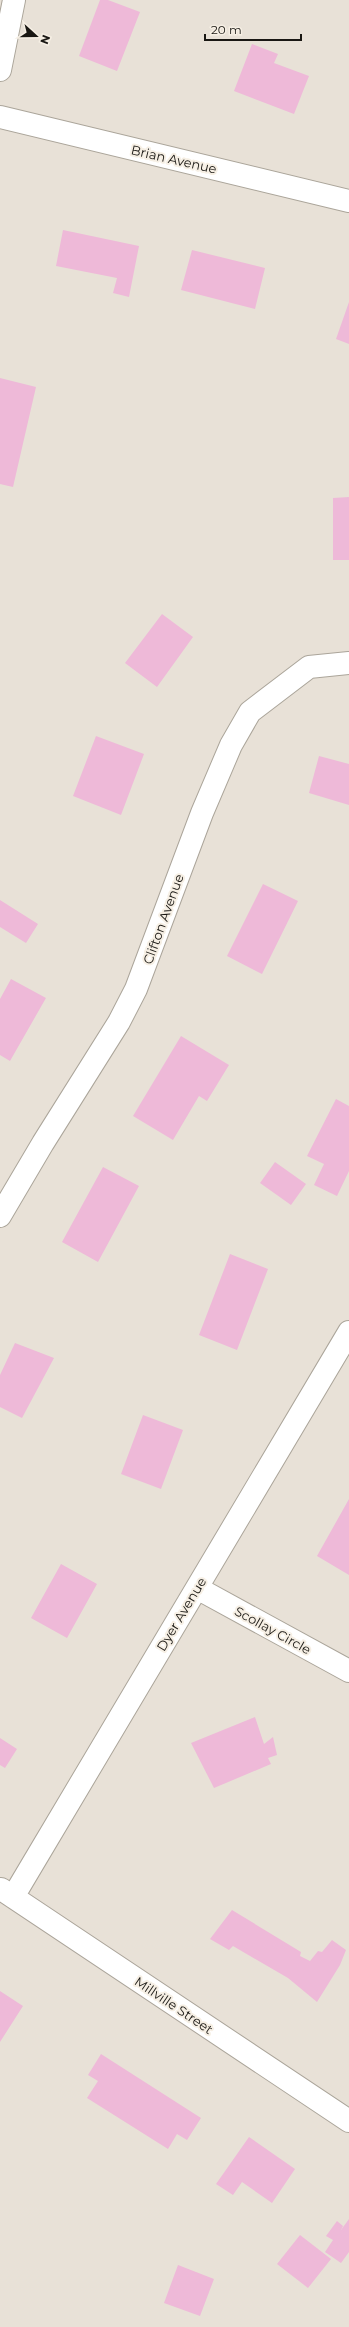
<svg xmlns="http://www.w3.org/2000/svg" width="349" height="2327" viewBox="0 0 349 2327" font-family="Montserrat,sans-serif">
<style>
.building{fill:#eeb9d8}
.lines{fill:none;stroke-linecap:round;stroke-linejoin:round}
.minor-casing{stroke:#aba59a;stroke-width:24}
.minor{stroke:#fff;stroke-width:22}
.labels{text-anchor:middle;stroke-width:4;stroke-linejoin:round;paint-order:stroke}
.street-label{font-size:13px;fill:#191713;stroke:#f6efe4}
</style>
<rect width="100%" height="100%" fill="#e8e1d7"/>
<path class="building" d="M 100,0 L 108,0 L 140,12 L 117,71 L 79,56 Z
M 252,44 L 278,54 L 274,63 L 309,76 L 294,114 L 234,91 Z
M 63,230 L 139,246 L 129,297 L 113,293 L 117,278 L 56,266 Z
M 192,250 L 265,268 L 255,309 L 181,290 Z
M 349,302 L 349,344 L 336,339 Z
M 0,378 L 36,387 L 13,487 L 0,484 Z
M 349,497 L 349,560 L 333,560 L 333,498 Z
M 162,614 L 193,637 L 157,687 L 125,663 Z
M 96,736 L 144,754 L 121,815 L 73,796 Z
M 319,756 L 349,764 L 349,805 L 309,793 Z
M 263,884 L 298,901 L 262,974 L 227,956 Z
M 0,900 L 38,924 L 26,943 L 0,927 Z
M 11,979 L 46,998 L 10,1061 L 0,1055 L 0,999 Z
M 181,1036 L 229,1065 L 207,1101 L 199,1096 L 173,1140 L 133,1116 Z
M 336,1099 L 349,1106 L 349,1171 L 337,1196 L 314,1185 L 324,1164 L 307,1156 Z
M 275,1162 L 306,1184 L 291,1205 L 260,1183 Z
M 103,1167 L 139,1186 L 98,1262 L 62,1242 Z
M 230,1254 L 268,1269 L 237,1350 L 199,1335 Z
M 15,1343 L 54,1358 L 22,1418 L 0,1407 L 0,1375 Z
M 143,1415 L 183,1430 L 161,1489 L 121,1474 Z
M 349,1499 L 349,1575 L 317,1556 Z
M 61,1564 L 97,1584 L 67,1638 L 31,1618 Z
M 255,1717 L 264,1744 L 273,1737 L 277,1755 L 268,1758 L 271,1764 L 214,1788 L 191,1743 Z
M 0,1738 L 17,1749 L 5,1768 L 0,1765 Z
M 232,1910 L 301,1952 L 300,1956 L 310,1961 L 318,1951 L 322,1952 L 332,1940 L 346,1950 L 340,1965 L 317,2002 L 288,1978 L 233,1946 L 229,1950 L 210,1939 Z
M 0,1991 L 23,2006 L 0,2042 Z
M 101,2054 L 201,2118 L 187,2140 L 177,2134 L 168,2149 L 87,2098 L 98,2081 L 88,2075 Z
M 249,2137 L 295,2169 L 272,2203 L 242,2182 L 233,2195 L 216,2184 Z
M 349,2219 L 349,2252 L 341,2263 L 325,2252 L 333,2240 L 326,2236 L 337,2221 L 343,2226 L 341,2230 Z
M 300,2235 L 331,2259 L 308,2288 L 277,2264 Z
M 178,2265 L 214,2279 L 200,2316 L 164,2303 Z"/>
<g class="lines">
<g class="minor-casing">
<path id="minor" d="M 0,70 L 14,0
M 0,117 L 349,201
M 0,1216 L 43,1143 L 119,1022 L 136,989 L 202,813 L 231,745 L 250,712 L 309,667 L 349,663
M 197,1588 L 349,1671
M 1,1889 L 349,2121
M 13,1897 L 349,1332"/>
</g>
<use href="#minor" class="minor"/>
</g>
<g class="labels">
<g class="street-label">
<text transform="translate(174 159) rotate(13)" y="5">Brian Avenue</text>
<text transform="translate(163 919) rotate(-70)" y="5">Clifton Avenue</text>
<text transform="translate(181 1614) rotate(-59)" y="5">Dyer Avenue</text>
<text transform="translate(273 1630) rotate(29)" y="5">Scollay Circle</text>
<text transform="translate(174 2005) rotate(34)" y="5">Millville Street</text>
</g>
</g>
<g transform="translate(36 36) rotate(111)" stroke="#f6efe4" stroke-width="3" paint-order="stroke">
<path d="M0-3L7 15L0 10L-7 15Z" fill="#191713"/>
<text y="-6" font-size="11" font-weight="bold" text-anchor="middle" fill="#191713">N</text>
</g>
<path d="M205 34v6h96v-6" fill="none" stroke="#191713" stroke-width="2"/>
<text x="211" y="34" font-size="12" fill="#191713" stroke="#f6efe4" stroke-width="3" paint-order="stroke">20 m</text>
</svg>
